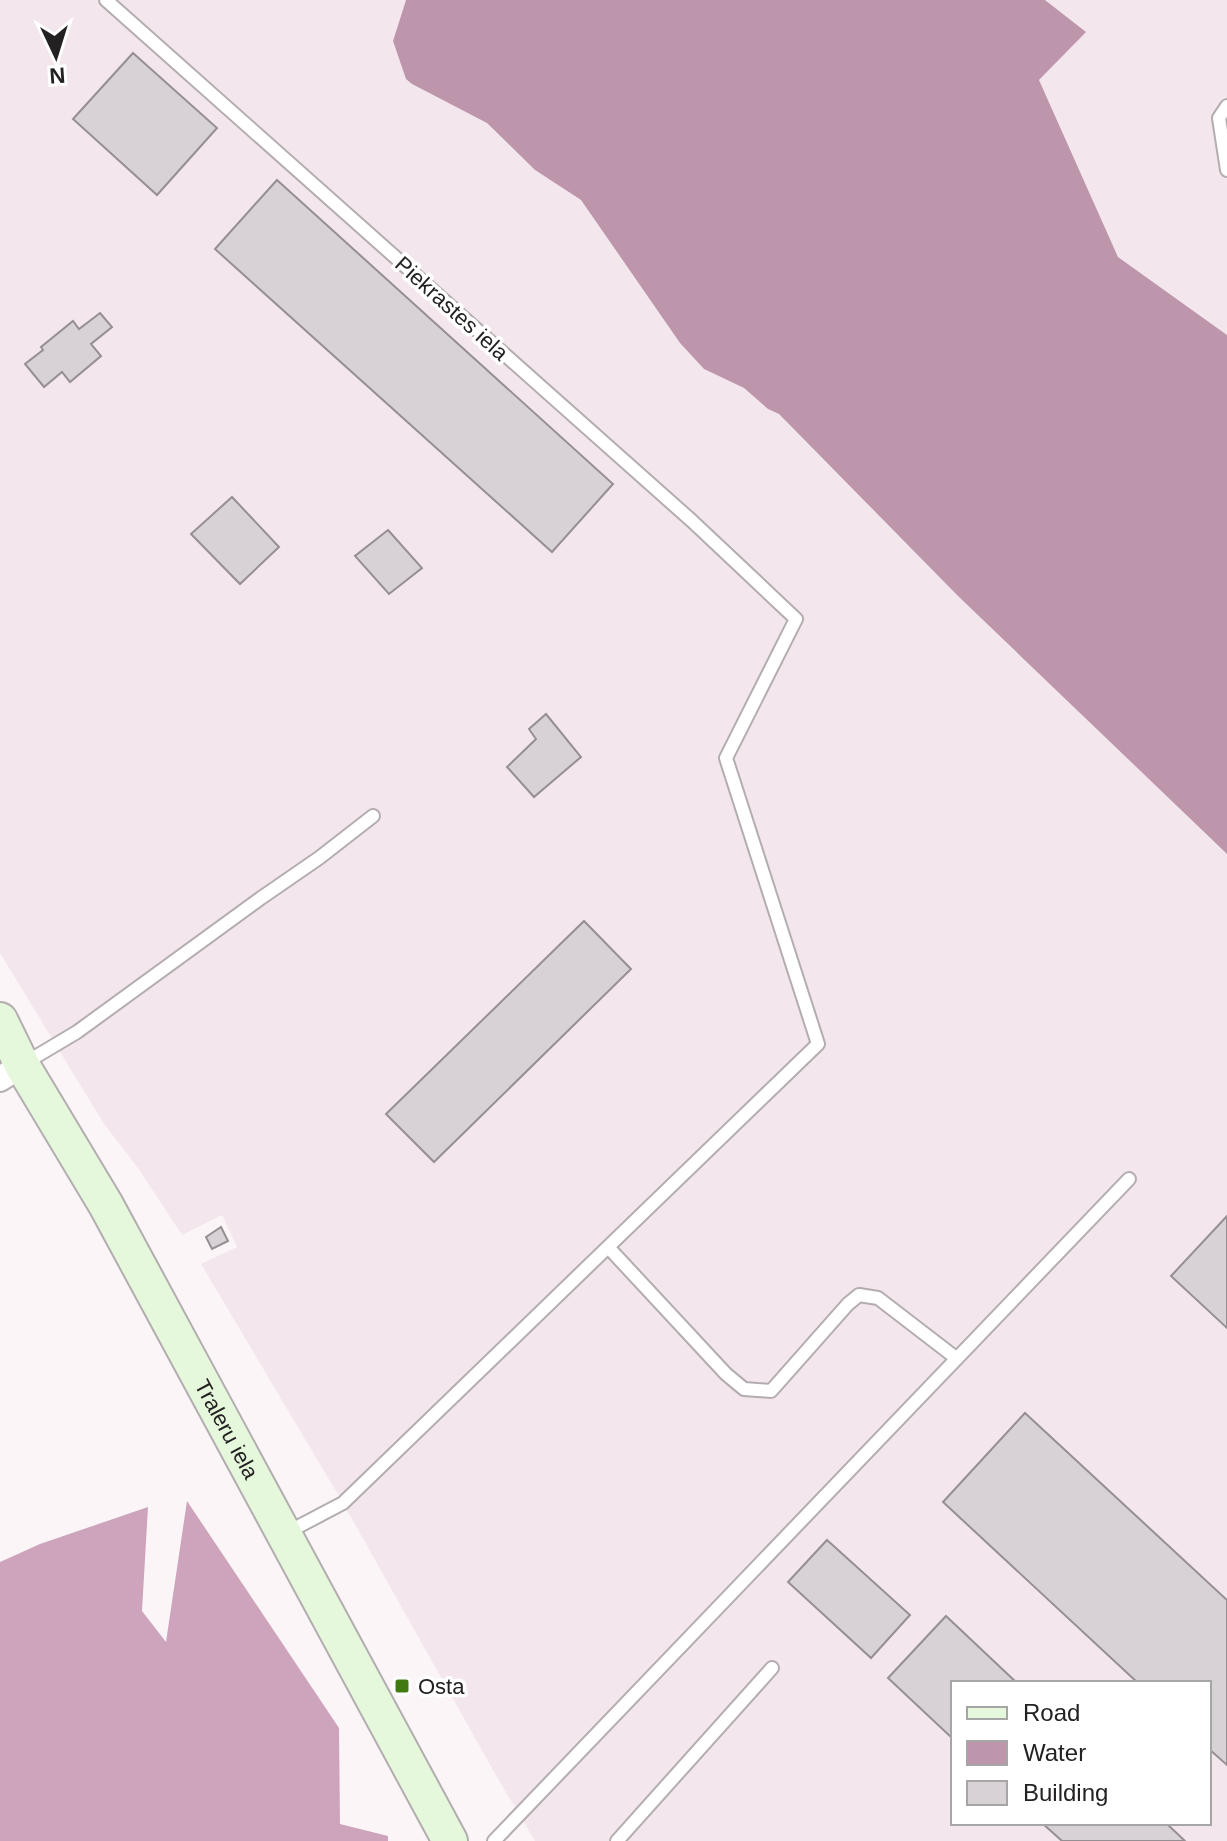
<svg xmlns="http://www.w3.org/2000/svg" width="1227" height="1841" viewBox="0 0 1227 1841" font-family="Helvetica,sans-serif">
<style>
.built{fill:#f4e6ed;fill-rule:evenodd}
.forest{fill:#cda4bb}
.water{fill:#be96ac}
.building{fill:#d8d1d5;stroke:#958f93;stroke-width:2}
.lines{fill:none;stroke-linecap:round;stroke-linejoin:round}
.service-casing{stroke:#b3adb0;stroke-width:16}
.minor-casing{stroke:#b3adb0;stroke-width:28}
.secondary-casing{stroke:#b3adb0;stroke-width:38}
.service{stroke:#fff;stroke-width:12}
.minor{stroke:#fff;stroke-width:24}
.secondary{stroke:#e6f8dc;stroke-width:34}
.poi-dot{fill:#407a11;stroke:#fff;stroke-width:3}
.labels{text-anchor:middle;stroke-width:7;stroke-linejoin:round;paint-order:stroke}
.street-label{font-size:22px;fill:#242123;stroke:#fff}
.poi-label{font-size:22px;fill:#242123;stroke:#fff;text-anchor:start}
</style>
<rect width="100%" height="100%" fill="#fbf5f8"/>
<path class="built" d="M 0,0 L 406,0 L 393,41 L 407,79 L 412,84 L 487,123 L 535,170 L 581,200 L 680,343 L 704,369 L 744,388 L 768,409 L 779,414 L 958,596 L 1227,854 L 1227,1841 L 535,1841 L 497,1777 L 343,1503 L 201,1264 L 237,1247 L 222,1215 L 182,1235 L 138,1168 L 104,1124 L 0,953 ZM 953,1683 L 1209,1683 L 1209,1823 L 953,1823 Z
M 1045,0 L 1227,0 L 1227,335 L 1118,257 L 1039,80 L 1085,32 Z"/>
<path class="forest" d="M 187,1501 L 339,1728 L 340,1824 L 388,1836 L 388,1841 L 0,1841 L 0,1562 L 40,1544 L 148,1507 L 142,1611 L 166,1642 Z"/>
<path class="water" d="M 406,0 L 1045,0 L 1086,32 L 1039,80 L 1118,257 L 1227,335 L 1227,854 L 958,596 L 779,414 L 768,409 L 744,388 L 704,369 L 680,343 L 581,200 L 535,170 L 487,123 L 412,84 L 406,79 L 393,41 Z"/>
<path class="building" d="M 133,53 L 217,128 L 157,195 L 73,119 Z
M 277,180 L 613,484 L 552,552 L 215,249 Z
M 100,313 L 112,327 L 91,344 L 101,356 L 70,382 L 62,372 L 44,387 L 25,364 L 43,350 L 41,347 L 73,321 L 79,329 Z
M 232,497 L 279,547 L 240,584 L 191,534 Z
M 388,530 L 422,568 L 389,594 L 355,556 Z
M 546,714 L 581,757 L 534,797 L 507,767 L 536,739 L 529,729 Z
M 584,921 L 631,969 L 434,1162 L 386,1114 Z
M 1227,1216 L 1227,1328 L 1171,1276 Z
M 221,1227 L 228,1241 L 212,1249 L 206,1237 Z
M 1025,1413 L 1227,1600 L 1227,1765 L 1209,1749 L 1209,1683 L 1138,1683 L 943,1502 Z
M 827,1540 L 910,1615 L 871,1658 L 788,1582 Z
M 946,1616 L 1017,1683 L 953,1683 L 953,1739 L 888,1678 Z
M 1042,1823 L 1166,1823 L 1185,1841 L 1062,1841 Z"/>
<g class="lines">
<g class="service-casing">
<path id="service" d="M 106,0 L 692,521 L 796,619 L 726,758 L 818,1044 L 343,1503 L 286,1533
M 1227,106 L 1219,118 L 1227,170
M 25,1063 L 77,1032 L 261,898 L 319,858 L 373,816
M 608,1247 L 726,1374 L 744,1389 L 771,1391 L 848,1304 L 859,1295 L 878,1298 L 956,1358
M 494,1841 L 1129,1179
M 617,1841 L 772,1668"/>
</g>
<g class="minor-casing">
<path id="minor" d="M 0,1079 L 22,1065"/>
</g>
<g class="secondary-casing">
<g id="secondary">
<path id="s1" d="M 0,1020 L 22,1065 L 106,1205 L 450,1841"/>
</g>
</g>
<use href="#service" class="service"/>
<use href="#minor" class="minor"/>
<use href="#secondary" class="secondary"/>
</g>
<rect class="poi-dot" x="394" y="1678" width="16" height="16" rx="4"/>
<g class="labels">
<g class="street-label">
<text transform="translate(452 308) rotate(42)" y="8">Piekrastes iela</text>
<text dy="8" stroke="none"><textPath href="#s1" startOffset="468">Traleru iela</textPath></text>
</g>
<g class="poi-label">
<text x="418" y="1694">Osta</text>
</g>
</g>
<rect x="951" y="1681" width="260" height="144" fill="#ffffff" stroke="#a7a6a7" stroke-width="2"/>
<rect x="967" y="1707" width="40" height="12" fill="#e6f8dc" stroke="#a7a6a7" stroke-width="2"/>
<text x="1023" y="1721" font-size="24" fill="#242123">Road</text>
<rect x="967" y="1741" width="40" height="24" fill="#be96ac" stroke="#a7a6a7" stroke-width="2"/>
<text x="1023" y="1761" font-size="24" fill="#242123">Water</text>
<rect x="967" y="1781" width="40" height="24" fill="#d8d1d5" stroke="#a7a6a7" stroke-width="2"/>
<text x="1023" y="1801" font-size="24" fill="#242123">Building</text>
<g transform="translate(56 56) rotate(176)" stroke="#ffffff" stroke-width="6" paint-order="stroke">
<path d="M0-6L14 30L0 20L-14 30Z" fill="#242123"/>
<text y="-12" font-size="22" font-weight="bold" text-anchor="middle" fill="#242123">N</text>
</g>
</svg>
